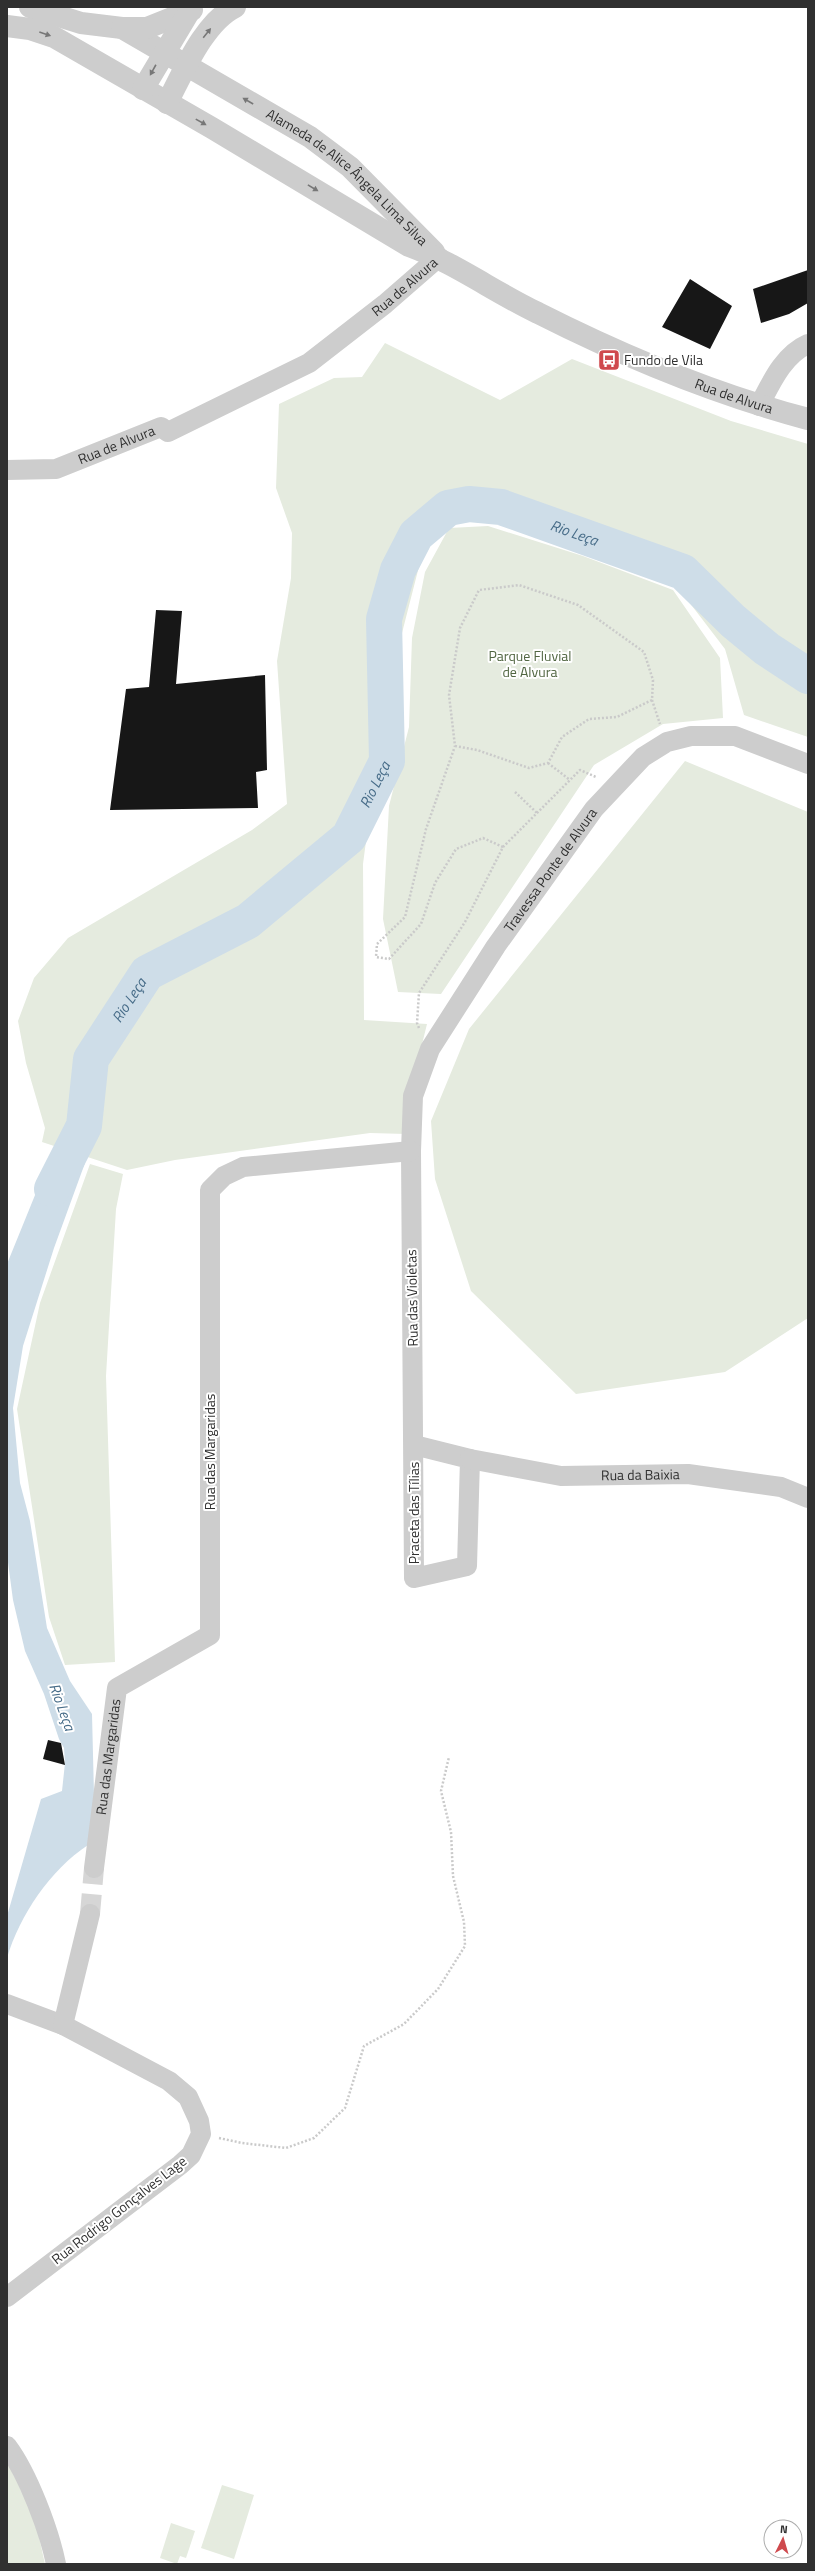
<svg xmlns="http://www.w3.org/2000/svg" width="815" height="2571" viewBox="0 0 815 2571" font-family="'Titillium Web',sans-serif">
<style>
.green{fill:#e5ebdf}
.water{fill:#cedde8}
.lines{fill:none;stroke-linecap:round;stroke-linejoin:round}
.river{stroke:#cedde8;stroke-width:36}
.building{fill:#171717}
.minor-tunnel{stroke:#d6d6d6;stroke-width:20;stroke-dasharray:20 10;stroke-linecap:butt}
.path{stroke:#cacaca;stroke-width:2.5;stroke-dasharray:2 2;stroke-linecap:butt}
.minor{stroke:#cdcdcd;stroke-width:20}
.tertiary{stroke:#cdcdcd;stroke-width:22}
.oneway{fill:#777}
.labels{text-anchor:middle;stroke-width:4;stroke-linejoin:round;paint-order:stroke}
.street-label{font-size:14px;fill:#303030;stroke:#fff}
.poi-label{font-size:14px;fill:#303030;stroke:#fff;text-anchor:start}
.park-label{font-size:14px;fill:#516642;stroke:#fff}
.water-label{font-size:15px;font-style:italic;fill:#476c88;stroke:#fff}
</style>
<rect width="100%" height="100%" fill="#fff"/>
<path class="green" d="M 385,343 L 500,400 L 572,359 L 731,421 L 808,444 L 808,737 L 744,715 L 725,649 L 676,585 L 501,520 L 458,518 L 425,543 L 402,633 L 391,772 L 368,826 L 363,864 L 364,1020 L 427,1024 L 410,1093 L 406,1134 L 370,1133 L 175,1160 L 127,1170 L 42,1142 L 45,1128 L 26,1063 L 18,1021 L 34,978 L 68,938 L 252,830 L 287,804 L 277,661 L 291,578 L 292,533 L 276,488 L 279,404 L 334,378 L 362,377 Z
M 488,526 L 583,556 L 673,590 L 720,658 L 723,718 L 663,724 L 594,765 L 441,994 L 398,992 L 383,919 L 389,806 L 409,727 L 412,638 L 425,572 L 449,528 Z
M 685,761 L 808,812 L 808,1318 L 725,1372 L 576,1394 L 471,1291 L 435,1179 L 431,1121 L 469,1029 Z
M 90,1164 L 123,1174 L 116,1209 L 106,1376 L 115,1662 L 65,1665 L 49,1617 L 17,1409 L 40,1303 Z
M 7,2461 L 35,2519 L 45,2564 L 7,2564 Z
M 222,2485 L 254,2495 L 234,2559 L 201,2548 Z
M 171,2523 L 195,2531 L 186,2558 L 180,2556 L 177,2564 L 160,2558 Z"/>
<path class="water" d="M 66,1130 L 85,1163 L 54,1248 L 23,1346 L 13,1408 L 20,1483 L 30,1521 L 47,1628 L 70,1681 L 92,1714 L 94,1795 L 88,1845 C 50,1870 20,1915 7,1958 L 7,1916 L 41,1799 L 62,1791 L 65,1763 L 64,1748 L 59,1739 L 44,1694 L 25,1651 L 13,1600 L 7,1555 L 7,1264 L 44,1173 Z"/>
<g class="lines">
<path class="river" id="s1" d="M 52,1189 L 84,1126 L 91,1059 L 147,973 L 248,921 L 349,837 L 387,761 L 384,619 L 398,570 L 416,535 L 448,508 L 469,504 L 501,507 L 683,572 L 733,621 L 767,649 L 808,676"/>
</g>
<path class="building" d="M 808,270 L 808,303 L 789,314 L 761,323 L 753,289 Z
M 690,279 L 732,306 L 710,349 L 662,327 Z
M 156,610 L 182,611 L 176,684 L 265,675 L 267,770 L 256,772 L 258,808 L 110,810 L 126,689 L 149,687 Z
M 48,1740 L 61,1743 L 65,1765 L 43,1759 Z"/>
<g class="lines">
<path class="minor-tunnel" d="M 90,1914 L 94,1868"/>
<path class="path" d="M 455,746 L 477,750 L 529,768 L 548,763 L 562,737 L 589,719 L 617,717 L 652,700
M 548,763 L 570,780
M 515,792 L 537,813
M 503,847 L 483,838 L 456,849 L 435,883 L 421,924 L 389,959 L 376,957 L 377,944 L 405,917 L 426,829 L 455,746 L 449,695 L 460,628 L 479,590 L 519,585 L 578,605 L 644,652 L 653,680 L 652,700 L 660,724
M 419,1028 L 417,1023 L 419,993 L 465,922 L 503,847 L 580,770 L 596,777
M 219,2138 L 242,2143 L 286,2148 L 314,2138 L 345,2108 L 364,2046 L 404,2024 L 438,1989 L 465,1946 L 464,1922 L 453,1876 L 451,1832 L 441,1791 L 449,1757"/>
<g class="minor">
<path d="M 759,406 C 771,383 783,355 808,344"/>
<path id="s2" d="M 7,470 L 56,469 L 161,427 L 168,432 L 309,363 L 385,304 L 439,257"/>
<path id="s3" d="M 414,1445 L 470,1459 L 467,1566 L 414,1578 L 411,1151 L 413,1096 L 430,1049 L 496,946 L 594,809 L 643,757 L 667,742 L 691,736 L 735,736 L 808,764"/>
<path id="s4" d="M 470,1459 L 561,1476 L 688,1474 L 781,1487 L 808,1498"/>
<path id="s5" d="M 94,1868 L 117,1688 L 210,1635 L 210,1190 L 224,1176 L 243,1167 L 411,1151"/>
<path d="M 7,2004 L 63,2025 L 169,2081 L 188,2097 L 199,2121 L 201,2134 L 191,2155 L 180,2165 L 7,2297"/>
<path d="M 63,2025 L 90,1914"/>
<path d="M 7,2446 C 28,2474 49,2530 56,2564"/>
</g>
<g class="tertiary">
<path id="s6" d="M 30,7 L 81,23 L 122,28 L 310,137 L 350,167 L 434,252"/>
<path id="s7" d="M 7,26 L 30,29 L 54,37 L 212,128 L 409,246 C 455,263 494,292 538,313 C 625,357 714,394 808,419"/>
<path d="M 122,28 L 147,28 L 192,10"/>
<path d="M 143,89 L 189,12"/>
<path d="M 167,103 C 183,73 204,22 235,7"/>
</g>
</g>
<defs><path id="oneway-solid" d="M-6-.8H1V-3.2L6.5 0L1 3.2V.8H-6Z"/></defs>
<g class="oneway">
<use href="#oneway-solid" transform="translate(207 33) rotate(-51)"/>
<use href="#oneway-solid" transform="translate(45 34) rotate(19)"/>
<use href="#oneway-solid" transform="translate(153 70) rotate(119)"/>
<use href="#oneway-solid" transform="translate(248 101) rotate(-150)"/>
<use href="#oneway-solid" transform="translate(201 122) rotate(29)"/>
<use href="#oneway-solid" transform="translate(313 188) rotate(31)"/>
</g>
<defs>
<g id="bus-square" transform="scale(1.15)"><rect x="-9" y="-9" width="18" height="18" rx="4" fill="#cf494d" stroke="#fff"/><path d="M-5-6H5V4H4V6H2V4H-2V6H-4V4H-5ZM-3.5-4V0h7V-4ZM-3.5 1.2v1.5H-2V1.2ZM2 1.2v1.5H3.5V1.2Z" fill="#fff"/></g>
</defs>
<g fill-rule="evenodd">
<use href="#bus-square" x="609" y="360"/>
</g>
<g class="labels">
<g class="street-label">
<text dy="5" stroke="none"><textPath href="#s6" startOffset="366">Alameda de Alice Ângela Lima Silva</textPath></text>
<text dy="5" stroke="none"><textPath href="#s2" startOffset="450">Rua de Alvura</textPath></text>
<text dy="5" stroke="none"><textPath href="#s7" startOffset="819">Rua de Alvura</textPath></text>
<text dy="5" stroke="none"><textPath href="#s2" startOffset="114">Rua de Alvura</textPath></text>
<text dy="5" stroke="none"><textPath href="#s3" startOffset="967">Travessa Ponte de Alvura</textPath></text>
<text transform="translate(412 1298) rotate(-91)" y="5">Rua das Violetas</text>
<text transform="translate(210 1452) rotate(-90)" y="5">Rua das Margaridas</text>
<text dy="5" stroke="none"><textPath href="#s4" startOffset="172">Rua da Baixia</textPath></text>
<text transform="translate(414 1513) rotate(-90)" y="5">Praceta das Tílias</text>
<text dy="5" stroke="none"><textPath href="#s5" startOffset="112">Rua das Margaridas</textPath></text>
<text transform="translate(119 2210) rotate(-38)" y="5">Rua Rodrigo Gonçalves Lage</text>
</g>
<g class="poi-label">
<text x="624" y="365">Fundo de Vila</text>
</g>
<g class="park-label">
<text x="530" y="661">Parque Fluvial<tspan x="530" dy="16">de Alvura</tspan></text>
</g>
<g class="water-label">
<text dy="5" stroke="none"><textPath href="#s1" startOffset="976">Rio Leça</textPath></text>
<text dy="5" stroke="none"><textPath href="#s1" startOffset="544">Rio Leça</textPath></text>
<text dy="5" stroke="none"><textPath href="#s1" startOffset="208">Rio Leça</textPath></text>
<text transform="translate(62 1707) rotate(70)" y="5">Rio Leça</text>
</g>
</g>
<rect width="815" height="2571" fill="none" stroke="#303030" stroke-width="16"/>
<g transform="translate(783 2539) rotate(5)"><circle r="19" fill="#ffffff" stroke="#acacac"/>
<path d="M0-3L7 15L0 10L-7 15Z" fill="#cf494d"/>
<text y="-6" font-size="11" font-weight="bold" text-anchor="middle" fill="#303030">N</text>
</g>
</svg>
